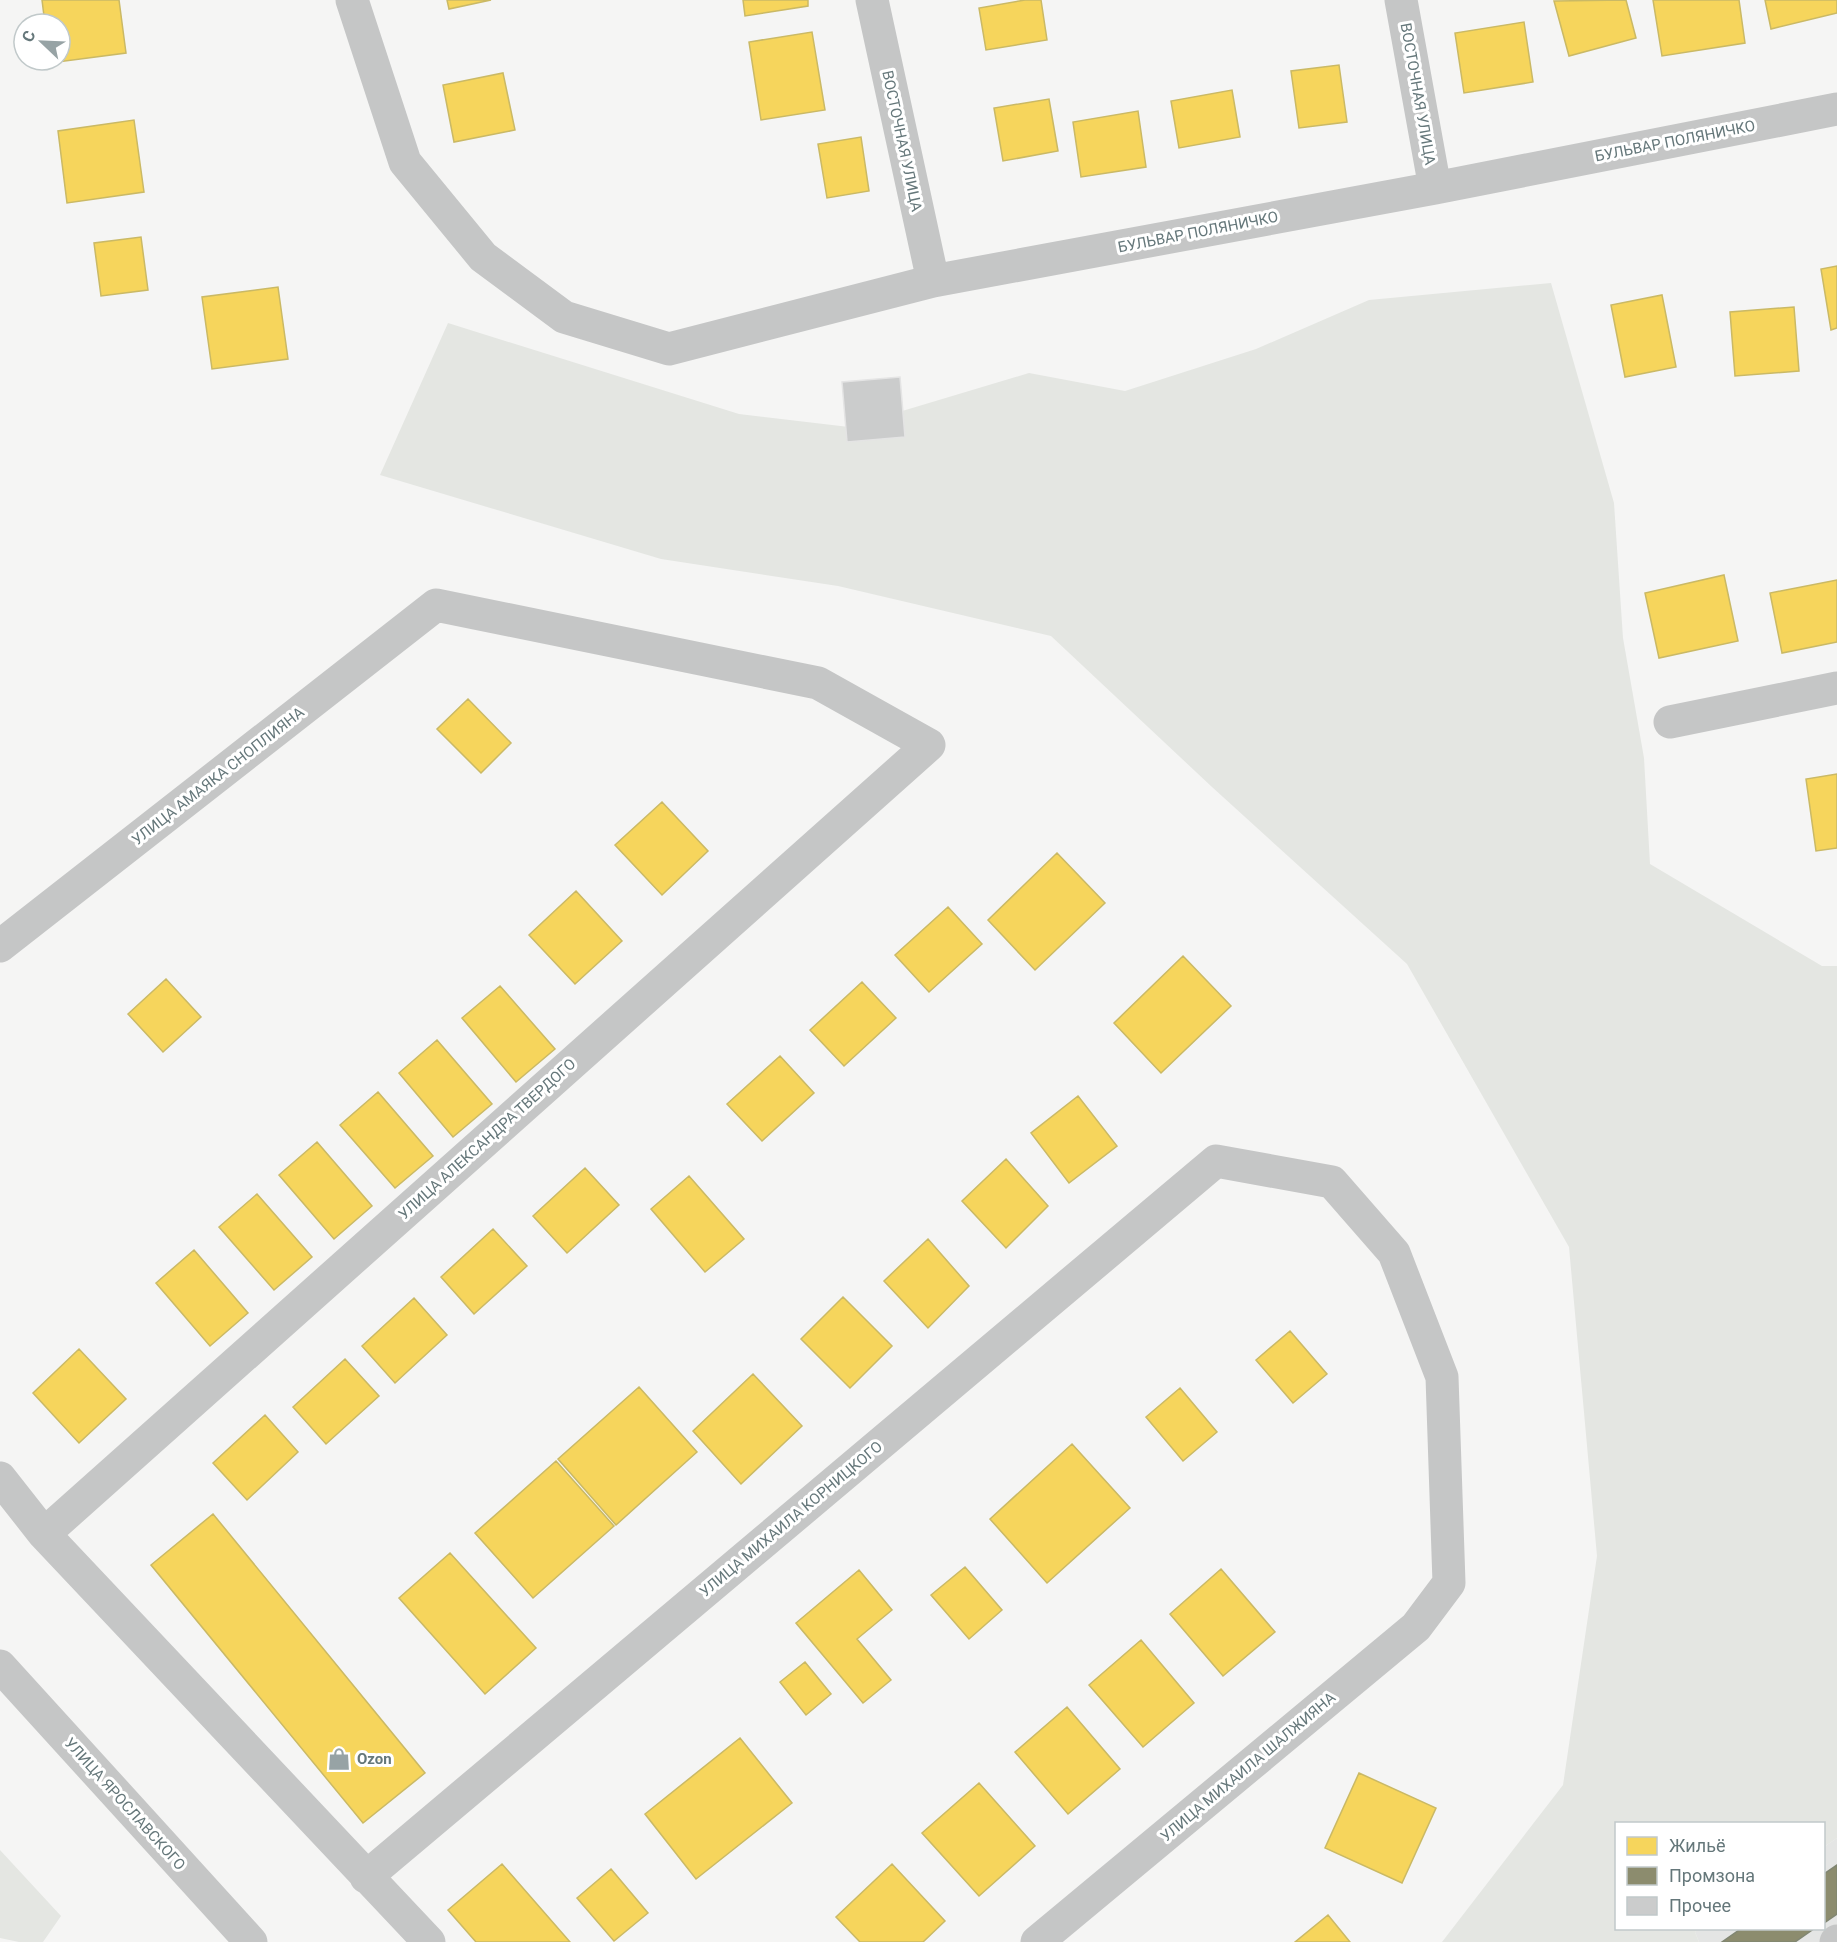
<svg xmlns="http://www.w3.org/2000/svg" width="1837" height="1942" viewBox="0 0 1837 1942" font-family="Roboto,sans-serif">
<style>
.built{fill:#e4e5e4}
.green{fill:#e4e6e2}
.homes{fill:#f6d55c;stroke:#cab965;stroke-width:1.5}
.industry{fill:#8c8c6e;stroke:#808672;stroke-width:1.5}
.building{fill:#cbcccc;stroke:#e4e4e4;stroke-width:1.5}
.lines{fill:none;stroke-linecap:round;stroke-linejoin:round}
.minor{stroke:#c5c6c6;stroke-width:33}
.labels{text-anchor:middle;stroke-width:6;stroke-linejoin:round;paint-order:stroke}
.street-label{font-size:15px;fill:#65777a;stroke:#fff}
.poi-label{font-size:15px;font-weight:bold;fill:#65777a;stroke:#fff;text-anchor:start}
</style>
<rect width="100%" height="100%" fill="#f5f5f4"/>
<path class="built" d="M 1837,1838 L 1837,1942 L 1699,1942 L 1695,1932 L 1700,1928 L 1824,1928 L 1824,1847 Z"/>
<path class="green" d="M 1551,283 L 1614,503 L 1623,638 L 1644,758 L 1650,864 L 1822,966 L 1837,966 L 1837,1838 L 1824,1847 L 1824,1824 L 1616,1824 L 1616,1928 L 1700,1929 L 1695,1932 L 1699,1942 L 1442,1942 L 1563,1785 L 1597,1556 L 1569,1247 L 1407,964 L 1212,787 L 1051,636 L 838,586 L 661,559 L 380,475 L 448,323 L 739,414 L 849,427 L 1029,373 L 1125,391 L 1256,349 L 1369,300 Z
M 0,1850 L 61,1916 L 43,1942 L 19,1942 L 0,1938 Z"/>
<path class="homes" d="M 42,0 L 119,0 L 126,53 L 50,63 L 50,60 L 60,60 L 60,24 L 45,24 Z
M 447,0 L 491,0 L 449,9 Z
M 743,0 L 808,0 L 808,6 L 745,16 Z
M 1025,0 L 1041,0 L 1047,40 L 986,50 L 979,8 Z
M 1626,0 L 1636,38 L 1569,56 L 1554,1 Z
M 1653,0 L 1739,0 L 1745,43 L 1662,56 Z
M 1765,0 L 1837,0 L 1837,13 L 1771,29 Z
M 1524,22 L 1533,82 L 1464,93 L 1455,33 Z
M 812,32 L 825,110 L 761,120 L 749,42 Z
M 1339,65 L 1347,122 L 1299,128 L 1291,71 Z
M 503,73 L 515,130 L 454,142 L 443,85 Z
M 1232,90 L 1240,137 L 1179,148 L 1171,101 Z
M 1049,99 L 1058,151 L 1003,161 L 994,108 Z
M 1138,111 L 1146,167 L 1081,177 L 1073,122 Z
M 134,120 L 144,192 L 67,203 L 58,131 Z
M 861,137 L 869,191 L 827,198 L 818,144 Z
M 141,237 L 148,290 L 101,296 L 94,243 Z
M 1837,266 L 1837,328 L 1831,330 L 1821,269 Z
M 278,287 L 288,359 L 212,369 L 202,297 Z
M 1662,295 L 1676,367 L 1625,377 L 1611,305 Z
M 1794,307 L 1799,371 L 1735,376 L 1730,312 Z
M 1724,575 L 1738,641 L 1659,658 L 1645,593 Z
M 1837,580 L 1837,642 L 1782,653 L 1770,593 Z
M 468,699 L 511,743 L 481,773 L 437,729 Z
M 1837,774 L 1837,848 L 1816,851 L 1806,779 Z
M 662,802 L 708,851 L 662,895 L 615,845 Z
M 1057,853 L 1105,903 L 1035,970 L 988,920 Z
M 576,891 L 622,941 L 575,984 L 529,935 Z
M 948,907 L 982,944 L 929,992 L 895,955 Z
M 1183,956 L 1231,1006 L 1161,1073 L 1114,1023 Z
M 166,979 L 201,1017 L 163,1052 L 128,1014 Z
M 862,982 L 896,1018 L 844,1066 L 810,1030 Z
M 500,986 L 555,1049 L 516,1082 L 462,1018 Z
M 437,1040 L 492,1104 L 453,1137 L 399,1073 Z
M 780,1056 L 814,1093 L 762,1141 L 727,1104 Z
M 378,1092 L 433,1156 L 395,1188 L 340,1125 Z
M 1078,1096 L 1117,1146 L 1069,1183 L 1031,1133 Z
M 317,1142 L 372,1206 L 334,1239 L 279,1175 Z
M 1006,1159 L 1048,1206 L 1006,1248 L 962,1201 Z
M 585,1168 L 619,1205 L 567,1253 L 533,1216 Z
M 689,1176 L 744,1239 L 705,1272 L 651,1209 Z
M 257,1194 L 312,1257 L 274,1290 L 219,1227 Z
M 493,1229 L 527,1266 L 474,1314 L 441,1277 Z
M 928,1239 L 969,1286 L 928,1328 L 884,1281 Z
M 194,1250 L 248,1313 L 210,1346 L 156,1283 Z
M 843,1297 L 892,1346 L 850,1388 L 801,1339 Z
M 414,1298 L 447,1335 L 395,1383 L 362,1346 Z
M 1290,1331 L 1327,1374 L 1293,1403 L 1256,1360 Z
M 79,1349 L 126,1399 L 79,1443 L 33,1393 Z
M 345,1359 L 379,1396 L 326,1444 L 293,1407 Z
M 753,1374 L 802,1426 L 741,1484 L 693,1431 Z
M 639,1387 L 697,1452 L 616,1525 L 558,1459 Z
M 1180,1388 L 1217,1432 L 1183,1461 L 1146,1417 Z
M 265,1415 L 298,1452 L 247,1500 L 213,1463 Z
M 1072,1444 L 1130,1508 L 1047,1583 L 990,1519 Z
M 556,1461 L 614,1526 L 533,1598 L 475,1533 Z
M 213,1514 L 425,1773 L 363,1823 L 151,1565 Z
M 450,1553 L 536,1648 L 485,1694 L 399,1598 Z
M 965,1567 L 1002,1610 L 969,1639 L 931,1595 Z
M 1221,1569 L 1275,1632 L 1223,1676 L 1170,1614 Z
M 859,1570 L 892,1610 L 857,1639 L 891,1680 L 863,1703 L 796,1623 Z
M 1141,1640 L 1194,1703 L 1143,1747 L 1089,1685 Z
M 805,1662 L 831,1694 L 806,1715 L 780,1682 Z
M 1067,1707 L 1120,1769 L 1068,1814 L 1015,1752 Z
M 740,1738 L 792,1803 L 696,1879 L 645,1814 Z
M 1359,1773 L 1436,1808 L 1402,1883 L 1325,1848 Z
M 979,1783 L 1035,1846 L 979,1896 L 922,1833 Z
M 502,1864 L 570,1942 L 476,1942 L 448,1910 Z
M 892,1864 L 945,1921 L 923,1942 L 860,1942 L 836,1917 Z
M 611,1869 L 648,1913 L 614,1941 L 577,1898 Z
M 1328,1915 L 1350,1942 L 1295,1942 Z"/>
<path class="industry" d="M 1837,1865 L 1837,1914 L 1824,1923 L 1824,1874 Z
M 1742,1928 L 1815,1928 L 1795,1942 L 1722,1942 Z"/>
<path class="building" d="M 900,377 L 905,437 L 847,442 L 842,382 Z"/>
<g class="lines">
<path class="minor" d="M 352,0 L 405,162 L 483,257 L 564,317 L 669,349 L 933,281 L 1435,188 L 1837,109
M 872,0 L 933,281
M 1401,0 L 1435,188
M 1670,722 L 1837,688
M 0,946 L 436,605 L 818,683 L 929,745 L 44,1534
M 0,1478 L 44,1534 L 429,1942
M 0,1666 L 251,1942
M 366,1877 L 1216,1161 L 1332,1182 L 1394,1253 L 1442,1377 L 1449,1583 L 1416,1627 L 1037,1942
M 1836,1942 L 1837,1941"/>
</g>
<defs>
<g id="shop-bare" transform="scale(1.8)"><path d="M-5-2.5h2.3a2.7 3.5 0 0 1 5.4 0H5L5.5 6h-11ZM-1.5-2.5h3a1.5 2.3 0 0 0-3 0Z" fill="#97a3a5" stroke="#fff" stroke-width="2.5" paint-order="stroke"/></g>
</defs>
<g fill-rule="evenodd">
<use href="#shop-bare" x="339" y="1759"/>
</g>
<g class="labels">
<g class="street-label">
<text transform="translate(1418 94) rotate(80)" y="5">ВОСТОЧНАЯ УЛИЦА</text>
<text transform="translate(902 141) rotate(78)" y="5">ВОСТОЧНАЯ УЛИЦА</text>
<text transform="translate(1675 141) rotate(-11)" y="5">БУЛЬВАР ПОЛЯНИЧКО</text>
<text transform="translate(1198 232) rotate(-11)" y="5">БУЛЬВАР ПОЛЯНИЧКО</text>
<text transform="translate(218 776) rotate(-38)" y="5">УЛИЦА АМАЯКА СНОПЛИЯНА</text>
<text transform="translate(487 1139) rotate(-42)" y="5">УЛИЦА АЛЕКСАНДРА ТВЕРДОГО</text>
<text transform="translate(791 1519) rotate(-40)" y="5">УЛИЦА МИХАИЛА КОРНИЦКОГО</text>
<text transform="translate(1248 1767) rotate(-40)" y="5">УЛИЦА МИХАИЛА ШАЛЖИЯНА</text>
<text transform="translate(125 1804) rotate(48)" y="5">УЛИЦА ЯРОСЛАВСКОГО</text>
</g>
<g class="poi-label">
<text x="357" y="1764">Ozon</text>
</g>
</g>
<rect x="1615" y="1822" width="210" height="108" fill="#ffffff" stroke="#c1c9ca" stroke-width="1.5"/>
<rect x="1627" y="1837" width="30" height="18" fill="#f6d55c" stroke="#c1c9ca" stroke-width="1.5"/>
<text x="1669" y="1852" font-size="18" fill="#65777a">Жильё</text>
<rect x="1627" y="1867" width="30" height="18" fill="#8c8c6e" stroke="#c1c9ca" stroke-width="1.5"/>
<text x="1669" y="1882" font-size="18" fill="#65777a">Промзона</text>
<rect x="1627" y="1897" width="30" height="18" fill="#cbcccc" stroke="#c1c9ca" stroke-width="1.5"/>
<text x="1669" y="1912" font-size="18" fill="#65777a">Прочее</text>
<g transform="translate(42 42) rotate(293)"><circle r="28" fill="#ffffff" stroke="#c1c9ca" stroke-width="1.5"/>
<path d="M0-4.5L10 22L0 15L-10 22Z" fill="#97a3a5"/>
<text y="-9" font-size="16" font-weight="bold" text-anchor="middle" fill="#65777a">С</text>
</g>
</svg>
